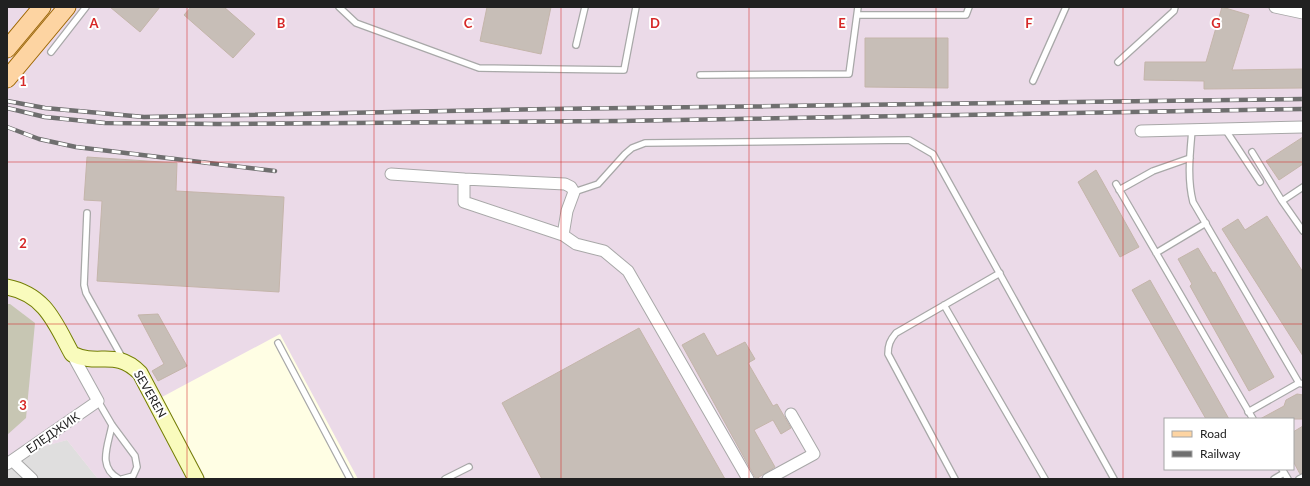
<svg xmlns="http://www.w3.org/2000/svg" width="1310" height="486" viewBox="0 0 1310 486" font-family="Lato,sans-serif">
<style>
.residential{fill:#dfdede}
.industrial{fill:#ebdae8;fill-rule:evenodd}
.education{fill:#fffee4}
.construction{fill:#c7c6b3}
.building{fill:#c7beb7;stroke:#c4b5aa}
.lines{fill:none;stroke-linecap:round;stroke-linejoin:round}
.lane-casing{stroke:#a8a8a8;stroke-width:8}
.street-casing{stroke:#a8a8a8;stroke-width:13}
.secondary-casing{stroke:#737e03;stroke-width:17}
.primary-casing{stroke:#9f6700;stroke-width:19}
.lane{stroke:#fff;stroke-width:5.5}
.street{stroke:#fff;stroke-width:11}
.secondary{stroke:#f9fbbd;stroke-width:15}
.primary{stroke:#fdd4a2;stroke-width:17}
.rail-casing{stroke:#6f6f6f;stroke-width:4.5}
.rail{stroke:#fff;stroke-width:3;stroke-dasharray:9;stroke-linecap:butt}
.grid{fill:none;stroke:#d62828;stroke-width:1;stroke-opacity:0.55}
.labels{text-anchor:middle;stroke-width:4;stroke-linejoin:round;paint-order:stroke}
.street-label{font-size:12px;fill:#212121;stroke:#fff}
.grid-label{font-size:13px;text-anchor:middle;font-weight:bold;fill:#d62828;stroke:#fff;stroke-width:4;stroke-linejoin:round;paint-order:stroke}
</style>
<rect width="100%" height="100%" fill="#f2eee8"/>
<path class="residential" d="M 67,440 L 98,479 L 7,479 L 7,457 L 10,455 Z"/>
<path class="industrial" d="M 7,7 L 1303,7 L 1303,479 L 98,479 L 67,440 L 7,457 ZM 1165,419 L 1293,419 L 1293,469 L 1165,469 Z"/>
<path class="education" d="M 280,334 L 358,479 L 206,479 L 162,397 Z"/>
<path class="construction" d="M 7,304 L 10,304 L 35,323 L 26,418 L 7,435 Z"/>
<path class="building" d="M 110,7 L 160,7 L 140,32 Z
M 191,7 L 224,7 L 255,34 L 233,58 L 184,15 Z
M 487,7 L 551,7 L 541,54 L 480,41 Z
M 1222,7 L 1249,15 L 1232,70 L 1303,69 L 1303,88 L 1204,89 L 1204,81 L 1144,80 L 1145,62 L 1206,62 Z
M 865,38 L 948,38 L 948,88 L 865,87 Z
M 1303,137 L 1303,164 L 1279,180 L 1266,161 Z
M 87,157 L 177,163 L 176,191 L 284,197 L 279,292 L 97,281 L 102,201 L 84,200 Z
M 1096,170 L 1139,247 L 1120,257 L 1078,182 Z
M 1267,216 L 1303,272 L 1303,356 L 1222,229 L 1238,219 L 1245,230 Z
M 1198,248 L 1213,273 L 1215,272 L 1274,377 L 1249,391 L 1190,286 L 1192,284 L 1178,259 Z
M 1150,280 L 1229,419 L 1206,419 L 1132,290 Z
M 158,314 L 187,366 L 158,381 L 152,371 L 164,364 L 138,315 Z
M 639,328 L 725,479 L 542,479 L 502,403 Z
M 704,333 L 717,356 L 745,342 L 755,359 L 748,363 L 773,406 L 777,404 L 791,428 L 781,434 L 773,420 L 754,430 L 775,467 L 756,479 L 682,345 Z
M 1297,394 L 1303,395 L 1303,419 L 1260,419 L 1284,406 L 1286,400 Z
M 1303,426 L 1303,473 L 1300,474 L 1293,461 L 1293,432 Z"/>
<g class="lines">
<g class="lane-casing">
<path id="lane" d="M 339,7 L 356,23 L 479,68 L 624,70 L 636,7
M 857,15 L 966,15 L 969,7
M 576,45 L 585,7
M 51,52 L 86,7
M 1118,62 L 1174,11 L 1175,7
M 700,75 L 849,74 L 858,7
M 1033,81 L 1066,7
M 1225,129 L 1260,182
M 1192,130 C 1190,154 1187,178 1193,202 L 1299,383
M 1252,152 L 1282,201 L 1303,187
M 1116,184 L 1253,419
M 1119,190 L 1153,171 L 1190,158
M 574,192 L 598,184 L 625,154 L 632,148 L 645,143 L 909,140 L 933,154 L 1114,479
M 1282,201 L 1303,231
M 87,213 L 84,285 L 86,293 L 123,359
M 1156,253 L 1206,223
M 944,305 L 1045,479
M 278,343 L 350,479
M 98,401 L 112,425 L 135,456 L 137,467 L 133,476 L 122,479
M 1248,412 L 1299,383 L 1303,384
M 112,425 C 108,446 97,467 119,479
M 1282,469 L 1288,479
M 445,479 L 469,467
M 955,479 L 888,354 C 888,345 890,340 896,333 L 1000,273
M 1274,479 L 1284,473
M 1299,479 L 1303,477"/>
</g>
<g class="street-casing">
<path id="street" d="M 1275,7 L 1303,13
M 1141,131 L 1303,127
M 391,174 L 464,179 L 464,202 L 563,235 L 576,244 L 604,251 L 628,271 L 748,479
M 464,179 L 565,184 L 571,187 L 574,192 L 567,211 L 563,235
M 13,461 L 32,479
M 7,464 L 98,401 L 72,354
M 768,479 L 814,454 L 791,414"/>
</g>
<g class="secondary-casing">
<path id="secondary" d="M 7,287 C 46,295 55,323 72,354 C 99,367 115,348 140,373 L 196,479"/>
</g>
<g class="primary-casing">
<path id="primary" d="M 7,49 L 42,7
M 7,79 L 67,7"/>
</g>
<use href="#lane" class="lane"/>
<use href="#street" class="street"/>
<use href="#secondary" class="secondary"/>
<use href="#primary" class="primary"/>
<g class="rail-casing">
<path id="rail" d="M 7,101 L 45,108 L 144,117 L 550,109 L 1303,99
M 7,108 L 45,117 L 105,123 L 219,124 L 619,121 L 1303,109
M 7,127 L 39,139 L 76,147 L 275,171"/>
</g>
<use href="#rail" class="rail"/>
</g>
<path class="grid" d="M 187,7 L 187,479M 374,7 L 374,479M 561,7 L 561,479M 749,7 L 749,479M 936,7 L 936,479M 1123,7 L 1123,479M 7,162 L 1303,162M 7,324 L 1303,324"/>
<g class="labels">
<g class="street-label">
<text transform="translate(150 394) rotate(60)" y="4">SEVEREN</text>
<text transform="translate(53 433) rotate(-35)" y="4">ЕЛЕДЖИК</text>
</g>
</g>
<g class="grid-label">
<text x="94" y="28">A</text>
<text x="281" y="28">B</text>
<text x="468" y="28">C</text>
<text x="655" y="28">D</text>
<text x="842" y="28">E</text>
<text x="1029" y="28">F</text>
<text x="1216" y="28">G</text>
<text x="23" y="86">1</text>
<text x="23" y="248">2</text>
<text x="23" y="410">3</text>
</g>
<rect width="1310" height="486" fill="none" stroke="#212121" stroke-width="16"/>
<rect x="1164" y="418" width="130" height="52" fill="#ffffff" stroke="#a6a6a6"/>
<rect x="1172" y="431" width="20" height="6" fill="#fdd4a2" stroke="#a6a6a6"/>
<text x="1200" y="438" font-size="12" fill="#212121">Road</text>
<rect x="1172" y="451" width="20" height="6" fill="#6f6f6f" stroke="#a6a6a6"/>
<text x="1200" y="458" font-size="12" fill="#212121">Railway</text>
</svg>
